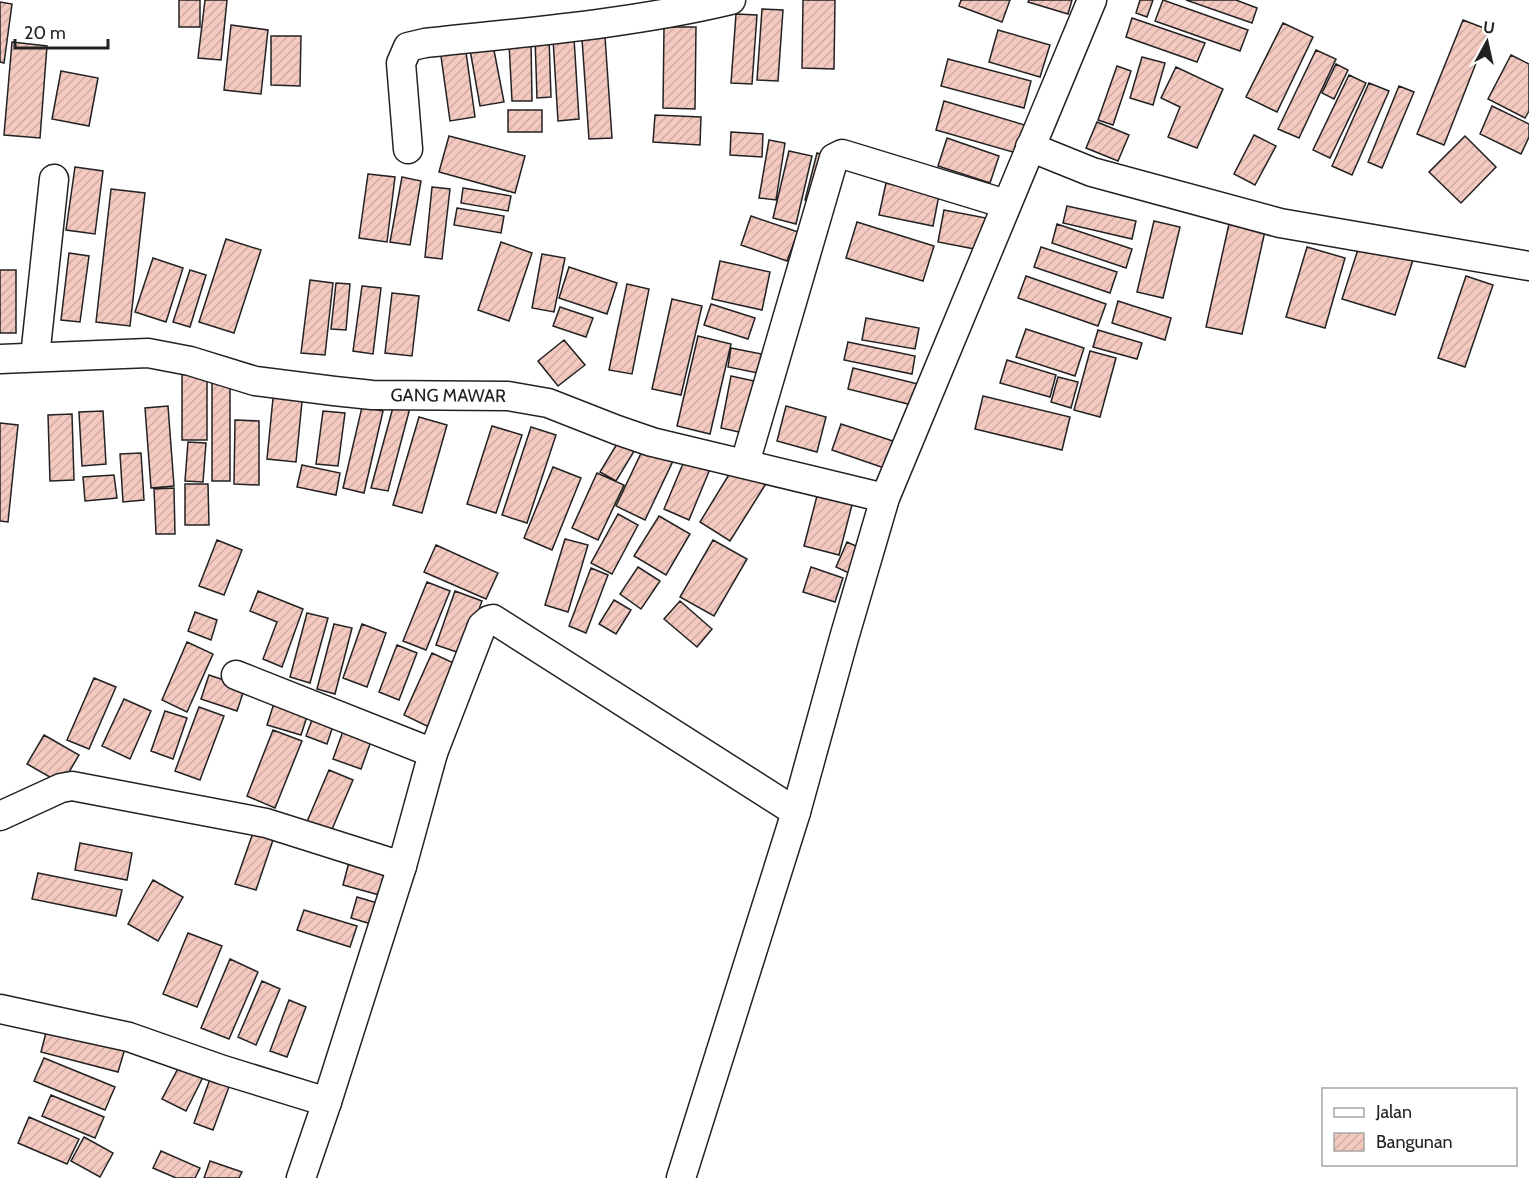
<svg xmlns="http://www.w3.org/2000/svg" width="1529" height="1178" viewBox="0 0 1529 1178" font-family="Cabin,sans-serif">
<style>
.building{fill:url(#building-hatch);stroke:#222;stroke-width:1.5}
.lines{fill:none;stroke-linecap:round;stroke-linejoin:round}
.street-casing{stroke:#222;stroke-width:31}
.street{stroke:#fff;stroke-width:28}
.labels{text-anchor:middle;stroke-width:4.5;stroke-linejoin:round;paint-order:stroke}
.street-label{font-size:18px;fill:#222;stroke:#fff}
</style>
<defs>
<pattern id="building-hatch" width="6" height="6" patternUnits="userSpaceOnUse" patternTransform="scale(1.5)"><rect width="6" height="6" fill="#f3c9c0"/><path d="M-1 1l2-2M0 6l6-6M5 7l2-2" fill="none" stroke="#d0aca5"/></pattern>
</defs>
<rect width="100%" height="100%" fill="#fff"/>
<path class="building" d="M 179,0 L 200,0 L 200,27 L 179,27 Z
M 205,0 L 227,0 L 221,60 L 198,58 Z
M 803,0 L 835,0 L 834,69 L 802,68 Z
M 961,0 L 1010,0 L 1002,22 L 959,6 Z
M 1029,0 L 1072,0 L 1068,14 L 1028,2 Z
M 1140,0 L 1153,0 L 1147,17 L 1136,13 Z
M 1163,0 L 1248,30 L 1240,51 L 1155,21 Z
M 1186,0 L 1236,0 L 1257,8 L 1252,23 Z
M 0,2 L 12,4 L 4,63 L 0,62 Z
M 762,9 L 783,10 L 778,81 L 757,80 Z
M 736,14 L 757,15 L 752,84 L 731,83 Z
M 1132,18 L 1205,43 L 1197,62 L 1126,37 Z
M 1463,20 L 1489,30 L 1444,145 L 1417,134 Z
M 1283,23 L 1313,37 L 1277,112 L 1246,97 Z
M 231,25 L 268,30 L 261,94 L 224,90 Z
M 664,27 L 696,27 L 695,109 L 663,108 Z
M 998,30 L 1050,45 L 1040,77 L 989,62 Z
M 271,36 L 301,36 L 300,86 L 271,85 Z
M 549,37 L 551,97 L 537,98 L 535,38 Z
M 605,37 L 612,138 L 589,139 L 582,39 Z
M 574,38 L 579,119 L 558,121 L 553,39 Z
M 492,40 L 504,102 L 480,106 L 469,44 Z
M 12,42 L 47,46 L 40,138 L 4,135 Z
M 531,42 L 532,101 L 512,101 L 509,43 Z
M 465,45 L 475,117 L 450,121 L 440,49 Z
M 1316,50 L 1336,59 L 1299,138 L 1278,129 Z
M 1511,55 L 1529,64 L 1529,111 L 1525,118 L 1488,99 Z
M 1142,57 L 1165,63 L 1153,105 L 1130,98 Z
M 948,59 L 1031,81 L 1024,108 L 941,86 Z
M 1336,64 L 1348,70 L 1334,99 L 1322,93 Z
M 1117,66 L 1131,71 L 1113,125 L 1098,120 Z
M 1176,67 L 1223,89 L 1197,148 L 1168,137 L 1180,107 L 1161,98 Z
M 61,71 L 98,78 L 89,126 L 52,119 Z
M 1349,75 L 1366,83 L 1330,158 L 1313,150 Z
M 1369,83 L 1389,91 L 1352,175 L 1332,166 Z
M 1399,86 L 1414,92 L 1382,168 L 1368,162 Z
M 944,101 L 1028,126 L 1020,154 L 936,130 Z
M 1492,106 L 1529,124 L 1529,137 L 1521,154 L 1480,134 Z
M 508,110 L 542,110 L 542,132 L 508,132 Z
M 655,115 L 701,117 L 700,145 L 653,142 Z
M 1097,122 L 1129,135 L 1118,161 L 1086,148 Z
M 731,132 L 763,134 L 762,157 L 730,155 Z
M 1254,135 L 1276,146 L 1255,185 L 1234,174 Z
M 449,136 L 525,156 L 515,193 L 439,172 Z
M 1465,136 L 1496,167 L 1461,203 L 1429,172 Z
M 947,138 L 999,156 L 990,183 L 938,166 Z
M 769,140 L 785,143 L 776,200 L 759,198 Z
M 789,151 L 812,156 L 796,224 L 773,218 Z
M 817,153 L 831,157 L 819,203 L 805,200 Z
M 75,167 L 103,171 L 95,234 L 66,230 Z
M 368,174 L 395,177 L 387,242 L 359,238 Z
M 402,177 L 421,181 L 410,245 L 390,242 Z
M 886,183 L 939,195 L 933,226 L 879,215 Z
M 432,187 L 450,189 L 442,259 L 425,257 Z
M 463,188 L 511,196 L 508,211 L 461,203 Z
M 111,189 L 145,193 L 130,326 L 96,322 Z
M 1067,206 L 1136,221 L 1132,239 L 1063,223 Z
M 457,208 L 504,216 L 501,233 L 454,225 Z
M 944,210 L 986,218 L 980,250 L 938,242 Z
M 751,216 L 798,232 L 787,261 L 741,245 Z
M 1154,221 L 1180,227 L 1163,298 L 1137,292 Z
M 857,222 L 934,246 L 923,281 L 846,258 Z
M 1057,224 L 1132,249 L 1126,268 L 1052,243 Z
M 1229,224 L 1265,231 L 1242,334 L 1206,327 Z
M 226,239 L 261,250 L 234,333 L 199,322 Z
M 1361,240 L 1414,257 L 1395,315 L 1342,299 Z
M 501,242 L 532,253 L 509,321 L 478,310 Z
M 1041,247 L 1117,272 L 1110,293 L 1034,267 Z
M 1307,247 L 1345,258 L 1325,328 L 1286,317 Z
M 69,253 L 89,256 L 80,322 L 61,320 Z
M 542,254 L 565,258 L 554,312 L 532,308 Z
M 153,258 L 183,268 L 166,322 L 135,312 Z
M 720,261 L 770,272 L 762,310 L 712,299 Z
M 569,267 L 617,283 L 607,314 L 559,298 Z
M 0,270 L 16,270 L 16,333 L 0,333 Z
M 190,270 L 206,275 L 190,327 L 173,322 Z
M 1026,276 L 1106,304 L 1098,326 L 1018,298 Z
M 1466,276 L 1493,285 L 1465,367 L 1438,358 Z
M 310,280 L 333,283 L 325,355 L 301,353 Z
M 336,283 L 350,284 L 346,330 L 331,329 Z
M 627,284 L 649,289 L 632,374 L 609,370 Z
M 362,286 L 381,288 L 373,354 L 353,351 Z
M 392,293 L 419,296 L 412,356 L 385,353 Z
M 672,299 L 702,306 L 681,395 L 652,389 Z
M 1118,301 L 1171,318 L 1165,340 L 1112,323 Z
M 711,304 L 755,318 L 748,339 L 704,325 Z
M 560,307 L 593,318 L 586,337 L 553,326 Z
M 866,318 L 919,328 L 915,349 L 862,340 Z
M 1026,329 L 1084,348 L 1075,376 L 1016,357 Z
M 1098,330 L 1142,343 L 1137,359 L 1093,347 Z
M 698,336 L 731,344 L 710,434 L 677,426 Z
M 564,340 L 585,365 L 558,386 L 538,361 Z
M 848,342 L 915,356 L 912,374 L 844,360 Z
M 731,348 L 772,356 L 768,375 L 728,367 Z
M 1090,351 L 1116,358 L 1100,417 L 1074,410 Z
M 1007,360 L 1056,375 L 1050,397 L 1000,383 Z
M 853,368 L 922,385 L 916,406 L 848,389 Z
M 207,369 L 207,440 L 182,440 L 182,370 Z
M 731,376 L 759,382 L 748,434 L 721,428 Z
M 1058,377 L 1078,382 L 1071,408 L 1051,402 Z
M 212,380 L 230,381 L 230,481 L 212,481 Z
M 274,388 L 303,392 L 296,462 L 267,459 Z
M 983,396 L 1070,417 L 1062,450 L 975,429 Z
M 395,400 L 411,404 L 388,491 L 371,488 Z
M 168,406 L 174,486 L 151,488 L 145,408 Z
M 786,406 L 826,417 L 817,452 L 777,441 Z
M 362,407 L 383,411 L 364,493 L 343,488 Z
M 103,411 L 106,464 L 82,466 L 79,412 Z
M 323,411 L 345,413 L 338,466 L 316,464 Z
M 72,414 L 74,480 L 50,481 L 48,415 Z
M 419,417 L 447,425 L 422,513 L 393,505 Z
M 235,420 L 259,421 L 259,485 L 234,484 Z
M 0,423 L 18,425 L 8,522 L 0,521 Z
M 841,424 L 899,443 L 890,470 L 832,450 Z
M 492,426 L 522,435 L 496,513 L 467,504 Z
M 531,427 L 556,435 L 527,523 L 502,515 Z
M 623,434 L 639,443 L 616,481 L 600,472 Z
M 188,442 L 206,443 L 203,482 L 185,481 Z
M 644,447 L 673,461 L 645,520 L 616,506 Z
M 141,453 L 144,500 L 123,502 L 120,454 Z
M 685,459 L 710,469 L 689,520 L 664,509 Z
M 736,463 L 767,482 L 730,541 L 700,522 Z
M 302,465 L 340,473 L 336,495 L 297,487 Z
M 553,467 L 581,478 L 552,550 L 524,538 Z
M 597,473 L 624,485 L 598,540 L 572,528 Z
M 114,475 L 117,498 L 85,501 L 83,477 Z
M 185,484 L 208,484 L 209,525 L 185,525 Z
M 174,488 L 175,534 L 156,534 L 154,489 Z
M 818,492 L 853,501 L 839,555 L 804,546 Z
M 618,514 L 638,525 L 612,574 L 591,563 Z
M 659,516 L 690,534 L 666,575 L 634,556 Z
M 565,539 L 588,545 L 568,612 L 545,605 Z
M 217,540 L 242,550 L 224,595 L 199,586 Z
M 713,540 L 747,559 L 714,616 L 680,597 Z
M 847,542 L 867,551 L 855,576 L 836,567 Z
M 436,545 L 498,573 L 486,599 L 424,572 Z
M 638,567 L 660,581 L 641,609 L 620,594 Z
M 811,567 L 843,578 L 835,602 L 803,592 Z
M 591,568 L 608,575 L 586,633 L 569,626 Z
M 427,582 L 450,591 L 426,650 L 403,641 Z
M 258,591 L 303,609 L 282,667 L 263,659 L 277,622 L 250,611 Z
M 455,591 L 482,601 L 463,654 L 436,645 Z
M 614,600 L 631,610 L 616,634 L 599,624 Z
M 680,601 L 712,629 L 697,647 L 664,619 Z
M 195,612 L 217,620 L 211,640 L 188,631 Z
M 307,613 L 328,618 L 310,683 L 290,677 Z
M 334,624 L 352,628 L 335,694 L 317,689 Z
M 362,624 L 386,633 L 367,687 L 343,678 Z
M 187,642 L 213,654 L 187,712 L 162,700 Z
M 397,645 L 417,653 L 399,700 L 379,692 Z
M 432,653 L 460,666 L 431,728 L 404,715 Z
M 209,675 L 245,687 L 237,711 L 201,699 Z
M 94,678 L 116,687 L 89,749 L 67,740 Z
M 276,697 L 310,707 L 301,735 L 267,725 Z
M 124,699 L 151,711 L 130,759 L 102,746 Z
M 199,707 L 224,716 L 200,780 L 175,771 Z
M 316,709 L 336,717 L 327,744 L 306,736 Z
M 165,711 L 187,718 L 173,759 L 151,751 Z
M 346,723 L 374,733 L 361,769 L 333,759 Z
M 273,730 L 302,741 L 275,808 L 247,796 Z
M 44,735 L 79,755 L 62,784 L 27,764 Z
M 329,770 L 353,780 L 330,834 L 306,824 Z
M 254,830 L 274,837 L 256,890 L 235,884 Z
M 80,843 L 132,853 L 127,880 L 75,870 Z
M 349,862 L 390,873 L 383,896 L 343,885 Z
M 38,873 L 122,890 L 116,916 L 32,899 Z
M 153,880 L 183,897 L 158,941 L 128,924 Z
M 357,897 L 384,905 L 378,926 L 351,918 Z
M 304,910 L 357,926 L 350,947 L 297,930 Z
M 188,933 L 222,946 L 197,1007 L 163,994 Z
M 230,959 L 258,972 L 229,1039 L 201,1028 Z
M 262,981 L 280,989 L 256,1045 L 238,1037 Z
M 289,1000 L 306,1007 L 287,1057 L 270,1051 Z
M 48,1025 L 126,1045 L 118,1072 L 41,1052 Z
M 44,1058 L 115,1087 L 105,1110 L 34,1081 Z
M 183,1059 L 206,1071 L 186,1111 L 162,1099 Z
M 214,1068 L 233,1076 L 213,1130 L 194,1123 Z
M 51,1095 L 104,1117 L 95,1138 L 42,1116 Z
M 29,1117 L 79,1139 L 67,1164 L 18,1143 Z
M 84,1137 L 113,1153 L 100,1177 L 71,1161 Z
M 161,1151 L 200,1168 L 195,1178 L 176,1178 L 153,1168 Z
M 210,1161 L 242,1172 L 239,1178 L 204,1178 Z"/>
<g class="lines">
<g class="street-casing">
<g id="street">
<path d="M 1030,147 L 1092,172 L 1280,223 L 1529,266"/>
<path d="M 408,149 L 401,63 L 408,47 L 425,43 C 527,32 631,24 731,0"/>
<path d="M 35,357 L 54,179"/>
<path id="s1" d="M 0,359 L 148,353 L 190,361 L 255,381 L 334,391 L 372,395 L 508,396 L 548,403 L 617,430 L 652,442 L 885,498"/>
<path d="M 745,463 L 834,158 L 842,154 L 1006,204"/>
<path d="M 236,675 L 433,753"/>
<path d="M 0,816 L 61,788 L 72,786 L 266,823 L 402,866"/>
<path d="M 0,1009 L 129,1037 L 223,1070 L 327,1102"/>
<path d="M 301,1178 L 327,1102 L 402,866 L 433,753 L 482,626 L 489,620 L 493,619 L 796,812"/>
<path d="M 681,1178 L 796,812 L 844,638 L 885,498 L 1092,0"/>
</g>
</g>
<use href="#street" class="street"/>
</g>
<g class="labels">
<g class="street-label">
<text dy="6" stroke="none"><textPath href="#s1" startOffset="453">GANG MAWAR</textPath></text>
</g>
</g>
<rect x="1322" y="1088" width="195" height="78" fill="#ffffff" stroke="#a7a7a7" stroke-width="1.5"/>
<rect x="1334" y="1108" width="30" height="9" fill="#ffffff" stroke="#a7a7a7" stroke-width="1.5"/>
<text x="1376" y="1118" font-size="18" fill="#222222">Jalan</text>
<rect x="1334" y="1133" width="30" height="18" fill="url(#building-hatch)" stroke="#a7a7a7" stroke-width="1.5"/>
<text x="1376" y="1148" font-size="18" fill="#222222">Bangunan</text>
<g transform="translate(1487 42) rotate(8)" stroke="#ffffff" stroke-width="4.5" paint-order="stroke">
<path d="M0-4.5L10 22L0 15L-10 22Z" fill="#222222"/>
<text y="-9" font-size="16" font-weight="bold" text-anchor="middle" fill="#222222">U</text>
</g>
<path d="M15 39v9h93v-9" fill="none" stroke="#222222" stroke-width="3"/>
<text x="24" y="39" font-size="18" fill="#222222" stroke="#ffffff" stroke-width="4.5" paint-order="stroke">20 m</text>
</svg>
